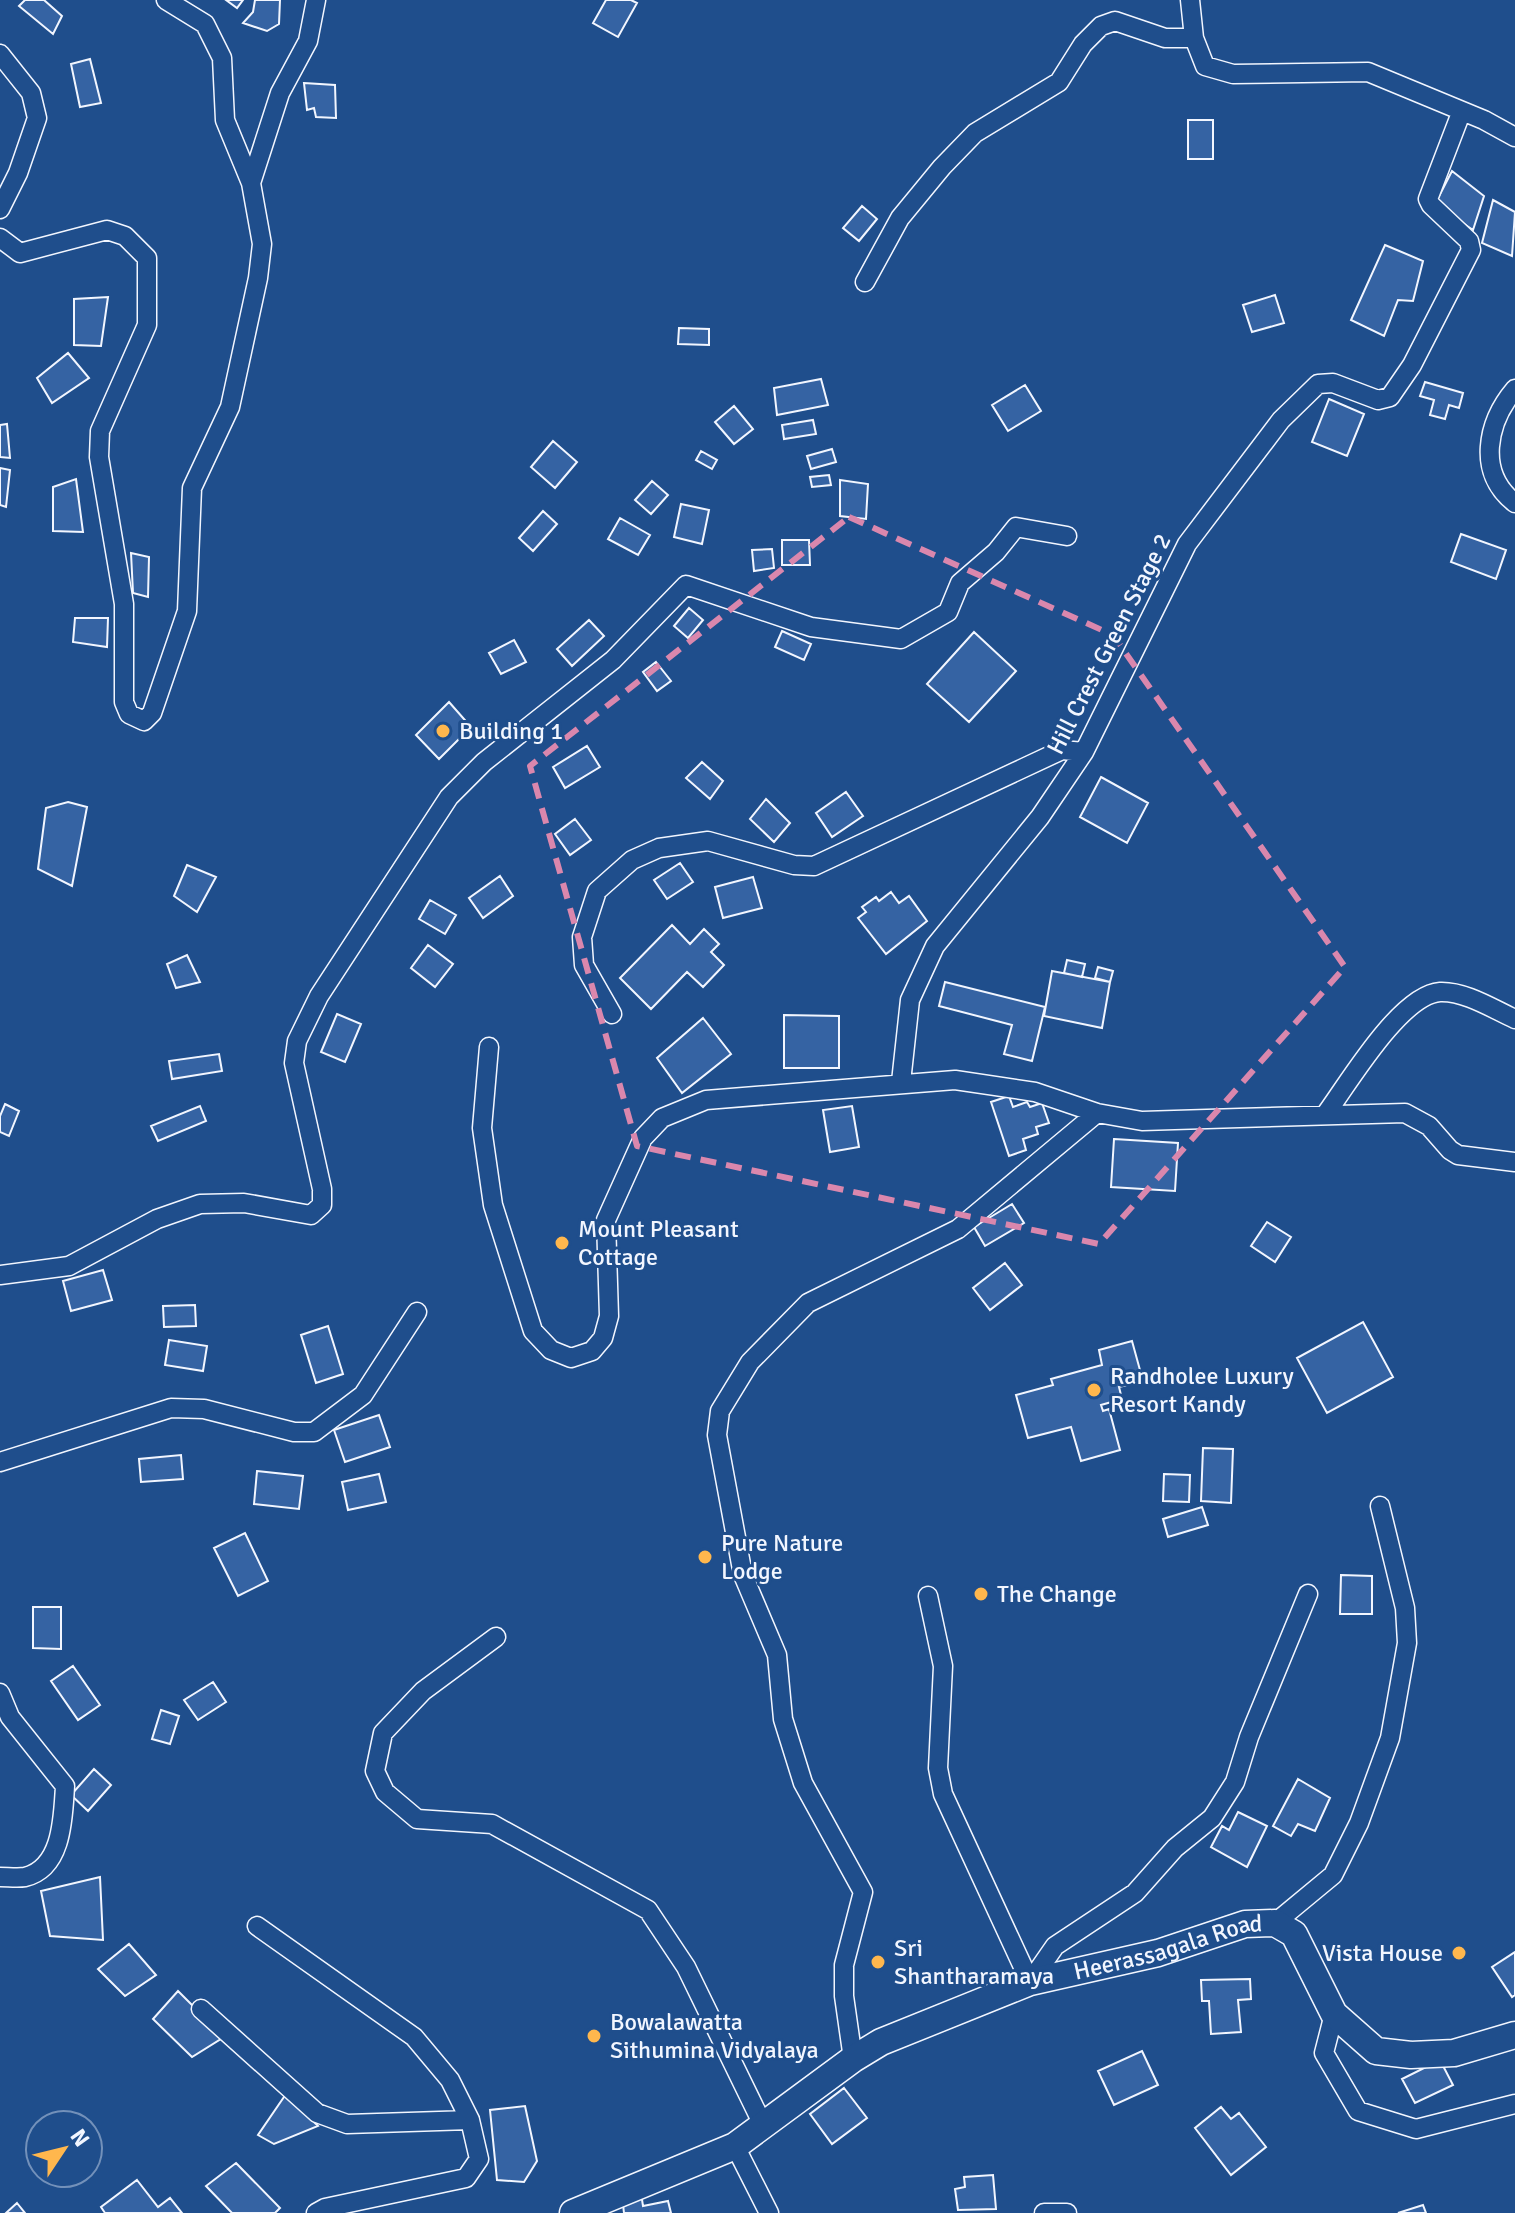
<svg xmlns="http://www.w3.org/2000/svg" width="1515" height="2213" viewBox="0 0 1515 2213" font-family="Signika,sans-serif">
<style>
.building{fill:#3563a3;stroke:#f2f6ff;stroke-width:2}
.lines{fill:none;stroke-linecap:round;stroke-linejoin:round}
.street-casing{stroke:#f2f6ff;stroke-width:21}
.secondary-casing{stroke:#f2f6ff;stroke-width:29}
.street{stroke:#1f4e8c;stroke-width:18}
.secondary{stroke:#1f4e8c;stroke-width:26}
.marked{fill:none;stroke:#da87ad;stroke-width:6;stroke-dasharray:16 10;stroke-linejoin:round}
.poi-dot{fill:#ffb74d;stroke:#1f4e8c;stroke-width:3}
.labels{text-anchor:middle;stroke-width:6;stroke-linejoin:round;paint-order:stroke}
.street-label{font-size:24px;fill:#f2f6ff;stroke:#1f4e8c}
.poi-label{font-size:24px;fill:#f2f6ff;stroke:#1f4e8c;text-anchor:start}
</style>
<rect width="100%" height="100%" fill="#1f4e8c"/>
<path class="building" d="M 25,0 L 44,0 L 62,16 L 53,34 L 19,6 Z
M 226,0 L 243,0 L 237,8 Z
M 255,0 L 280,0 L 279,24 L 267,31 L 243,23 L 253,12 Z
M 606,0 L 631,0 L 637,3 L 618,37 L 593,23 Z
M 90,59 L 101,103 L 80,107 L 71,64 Z
M 304,83 L 335,85 L 336,118 L 316,117 L 314,108 L 307,110 Z
M 1188,120 L 1213,120 L 1213,159 L 1188,159 Z
M 1452,171 L 1484,196 L 1473,230 L 1435,204 Z
M 1493,200 L 1515,212 L 1512,256 L 1482,243 Z
M 862,206 L 877,219 L 859,241 L 843,228 Z
M 1385,245 L 1423,261 L 1413,301 L 1398,300 L 1384,336 L 1351,320 Z
M 1275,295 L 1284,323 L 1252,332 L 1243,305 Z
M 108,297 L 101,346 L 74,345 L 74,299 Z
M 679,328 L 709,329 L 709,345 L 678,344 Z
M 68,353 L 89,378 L 52,403 L 37,378 Z
M 821,379 L 828,405 L 777,415 L 774,388 Z
M 1425,382 L 1463,393 L 1459,408 L 1449,405 L 1445,419 L 1430,415 L 1434,400 L 1420,396 Z
M 1025,385 L 1041,411 L 1008,431 L 992,405 Z
M 1329,399 L 1364,414 L 1347,456 L 1312,442 Z
M 734,406 L 753,429 L 734,444 L 715,422 Z
M 813,420 L 816,434 L 784,439 L 782,425 Z
M 7,424 L 10,458 L 0,457 L 0,425 Z
M 553,441 L 577,462 L 555,488 L 531,467 Z
M 832,449 L 836,462 L 811,469 L 807,456 Z
M 701,451 L 717,460 L 712,469 L 696,460 Z
M 0,468 L 10,470 L 6,507 L 0,505 Z
M 829,475 L 831,485 L 812,487 L 810,477 Z
M 76,479 L 83,532 L 53,531 L 53,487 Z
M 840,480 L 868,484 L 866,519 L 840,516 Z
M 652,481 L 668,495 L 651,514 L 635,500 Z
M 681,504 L 709,510 L 702,544 L 674,537 Z
M 543,511 L 557,524 L 533,551 L 519,538 Z
M 620,518 L 650,535 L 638,555 L 608,539 Z
M 1461,534 L 1506,550 L 1496,579 L 1451,562 Z
M 782,540 L 809,540 L 810,565 L 782,565 Z
M 772,549 L 774,568 L 754,571 L 752,550 Z
M 131,553 L 149,557 L 148,597 L 133,593 Z
M 689,608 L 703,620 L 688,638 L 674,626 Z
M 75,618 L 108,618 L 107,647 L 73,642 Z
M 589,620 L 604,636 L 572,666 L 557,649 Z
M 782,631 L 811,644 L 804,660 L 775,647 Z
M 974,632 L 1016,671 L 969,722 L 927,684 Z
M 514,640 L 526,662 L 501,674 L 489,653 Z
M 656,662 L 671,681 L 657,691 L 643,672 Z
M 449,702 L 471,727 L 439,759 L 416,735 Z
M 587,746 L 600,767 L 565,788 L 553,767 Z
M 702,762 L 723,781 L 710,799 L 686,778 Z
M 1101,777 L 1148,803 L 1127,843 L 1080,817 Z
M 846,792 L 863,816 L 832,837 L 816,813 Z
M 766,799 L 790,823 L 774,842 L 750,819 Z
M 68,802 L 87,807 L 72,886 L 38,869 L 46,808 Z
M 575,819 L 591,840 L 570,855 L 555,834 Z
M 680,863 L 693,882 L 667,899 L 654,880 Z
M 187,865 L 216,877 L 197,912 L 174,896 Z
M 500,876 L 513,896 L 483,918 L 469,898 Z
M 753,877 L 762,908 L 723,918 L 715,887 Z
M 891,892 L 899,903 L 909,896 L 927,921 L 886,954 L 858,918 L 866,912 L 862,907 L 876,897 L 879,901 Z
M 430,900 L 456,915 L 445,934 L 419,919 Z
M 672,925 L 690,944 L 704,929 L 719,944 L 711,952 L 724,965 L 703,987 L 687,972 L 651,1009 L 620,978 Z
M 428,945 L 453,964 L 435,987 L 411,968 Z
M 187,955 L 200,982 L 176,988 L 167,964 Z
M 1067,960 L 1085,964 L 1082,977 L 1064,973 Z
M 1098,967 L 1113,971 L 1110,982 L 1095,978 Z
M 1052,971 L 1110,982 L 1102,1028 L 1044,1016 Z
M 945,982 L 1045,1007 L 1032,1061 L 1004,1054 L 1012,1025 L 939,1006 Z
M 337,1014 L 361,1024 L 345,1062 L 321,1052 Z
M 784,1015 L 839,1016 L 839,1068 L 784,1068 Z
M 703,1018 L 731,1054 L 682,1093 L 657,1058 Z
M 219,1054 L 222,1071 L 172,1079 L 169,1061 Z
M 1009,1096 L 1013,1107 L 1027,1102 L 1030,1107 L 1042,1103 L 1049,1123 L 1036,1127 L 1038,1134 L 1023,1139 L 1026,1150 L 1009,1156 L 991,1102 Z
M 5,1104 L 19,1111 L 9,1136 L 0,1132 L 0,1116 Z
M 200,1106 L 206,1121 L 158,1141 L 151,1126 Z
M 852,1106 L 859,1147 L 830,1152 L 823,1110 Z
M 1114,1139 L 1178,1143 L 1175,1191 L 1111,1187 Z
M 1012,1204 L 1024,1223 L 985,1246 L 974,1227 Z
M 1267,1222 L 1291,1237 L 1275,1262 L 1251,1246 Z
M 1005,1263 L 1022,1285 L 990,1310 L 973,1288 Z
M 103,1270 L 112,1300 L 71,1311 L 63,1281 Z
M 195,1305 L 196,1326 L 164,1327 L 163,1306 Z
M 1363,1322 L 1393,1377 L 1327,1413 L 1297,1358 Z
M 328,1326 L 343,1374 L 316,1383 L 301,1335 Z
M 169,1340 L 207,1346 L 203,1371 L 165,1365 Z
M 1132,1341 L 1143,1381 L 1119,1387 L 1122,1399 L 1101,1405 L 1103,1411 L 1109,1409 L 1120,1450 L 1081,1461 L 1071,1427 L 1028,1438 L 1016,1395 L 1053,1385 L 1051,1379 L 1102,1365 L 1099,1350 Z
M 379,1415 L 390,1447 L 345,1462 L 334,1430 Z
M 1203,1448 L 1233,1449 L 1231,1503 L 1201,1501 Z
M 181,1455 L 183,1479 L 141,1482 L 139,1459 Z
M 257,1471 L 303,1476 L 299,1509 L 254,1504 Z
M 379,1474 L 386,1502 L 348,1510 L 342,1482 Z
M 1164,1474 L 1190,1475 L 1189,1502 L 1163,1501 Z
M 1202,1507 L 1208,1525 L 1168,1537 L 1163,1519 Z
M 245,1533 L 268,1581 L 238,1596 L 214,1548 Z
M 1341,1575 L 1372,1576 L 1372,1614 L 1340,1614 Z
M 33,1607 L 61,1607 L 61,1649 L 33,1648 Z
M 73,1666 L 100,1705 L 78,1720 L 51,1681 Z
M 213,1682 L 226,1702 L 198,1720 L 184,1700 Z
M 161,1710 L 179,1716 L 170,1744 L 152,1739 Z
M 94,1769 L 111,1785 L 88,1811 L 71,1795 Z
M 1298,1779 L 1330,1798 L 1315,1831 L 1298,1824 L 1291,1836 L 1273,1826 Z
M 1238,1812 L 1267,1826 L 1247,1867 L 1211,1847 L 1222,1826 L 1229,1830 Z
M 100,1877 L 103,1940 L 50,1936 L 41,1891 Z
M 129,1944 L 156,1975 L 125,1996 L 98,1969 Z
M 1515,1952 L 1515,1995 L 1512,1997 L 1492,1967 Z
M 1250,1979 L 1251,1999 L 1238,2000 L 1241,2032 L 1211,2034 L 1209,2001 L 1202,2001 L 1201,1980 Z
M 178,1991 L 224,2037 L 192,2057 L 153,2019 Z
M 1142,2051 L 1158,2085 L 1114,2105 L 1098,2071 Z
M 1440,2060 L 1453,2085 L 1415,2103 L 1402,2079 Z
M 844,2088 L 867,2118 L 832,2144 L 810,2114 Z
M 286,2094 L 318,2126 L 274,2144 L 258,2135 Z
M 525,2106 L 537,2161 L 524,2182 L 497,2180 L 490,2110 Z
M 1221,2107 L 1231,2119 L 1239,2113 L 1266,2147 L 1231,2175 L 1195,2128 Z
M 236,2163 L 280,2208 L 275,2213 L 232,2213 L 206,2186 Z
M 993,2175 L 996,2209 L 958,2210 L 955,2189 L 965,2187 L 964,2177 Z
M 137,2180 L 158,2207 L 170,2198 L 182,2213 L 105,2213 L 101,2207 Z
M 641,2193 L 643,2206 L 668,2201 L 671,2213 L 624,2213 L 622,2196 Z
M 17,2203 L 25,2213 L 6,2213 Z
M 1423,2205 L 1426,2213 L 1398,2213 Z"/>
<g class="lines">
<g class="street-casing">
<path id="street" d="M 1190,0 L 1194,38 L 1205,66 L 1233,74 L 1368,72 L 1484,120 L 1515,137
M 0,54 L 31,93 L 37,118 L 18,173 L 0,209
M 251,183 L 280,93 L 308,41 L 316,0
M 0,238 L 20,253 L 107,230 L 125,236 L 147,258 L 147,325 L 100,431 L 99,457 L 124,604 L 124,702 L 129,714 L 144,721 L 152,713 L 187,611 L 192,488 L 230,407 L 258,278 L 262,244 L 251,183 L 225,120 L 222,58 L 205,24 L 166,0
M 865,282 L 900,218 L 942,167 L 975,133 L 1059,82 L 1083,44 L 1101,26 L 1115,21 L 1165,38 L 1194,38
M 1515,389 C 1487,422 1476,473 1515,503
M 612,1014 L 584,965 L 582,937 L 597,891 L 632,860 L 659,848 L 708,841 L 794,865 L 814,866 L 1062,750 L 1084,752
M 489,1047 L 482,1128 L 493,1205 L 533,1331 L 551,1350 L 571,1358 L 592,1351 L 603,1338 L 609,1316 L 606,1220 L 643,1138 L 662,1118 L 706,1100 L 955,1080 L 1035,1092 L 1097,1113 L 1142,1121 L 1405,1113 L 1429,1126 L 1450,1150 L 1458,1155 L 1515,1162
M 901,1082 L 910,1000 L 935,946 L 1040,817 L 1084,752 L 1187,544 L 1281,420 L 1318,384 L 1333,383 L 1378,400 L 1390,397 L 1412,365 L 1471,250 L 1469,241 L 1431,205 L 1428,199 L 1461,113
M 1325,1115 C 1348,1084 1400,995 1440,992 C 1465,991 1493,1009 1515,1019
M 0,1275 L 69,1266 L 157,1219 L 200,1204 L 244,1203 L 311,1215 L 322,1205 L 322,1189 L 294,1063 L 297,1041 L 319,996 L 449,797 L 484,762 L 613,660 L 686,585 L 811,627 L 901,639 L 948,612 L 960,583 L 996,552 L 1016,527 L 1067,536
M 0,1462 L 171,1408 L 204,1409 L 294,1432 L 314,1432 L 363,1395 L 417,1312
M 928,1596 L 943,1666 L 938,1768 L 943,1794 L 1030,1982
M 496,1637 L 423,1691 L 383,1733 L 375,1771 L 385,1792 L 417,1819 L 492,1824 L 648,1910 L 686,1967 L 764,2127
M 0,1693 L 10,1717 L 65,1786 C 63,1816 63,1868 25,1877 C 18,1878 8,1877 0,1877
M 1275,1923 L 1333,1875 L 1359,1823 L 1390,1738 L 1407,1643 L 1405,1608 L 1380,1506
M 257,1926 L 414,2037 L 450,2080 L 470,2120 L 479,2159 L 466,2178 L 325,2208 L 316,2213
M 1030,1982 L 1055,1946 L 1135,1893 L 1175,1848 L 1212,1818 L 1235,1782 L 1249,1737 L 1308,1594
M 201,2009 L 317,2113 L 347,2124 L 470,2120
M 1334,2014 L 1324,2053 L 1358,2111 L 1416,2129 L 1515,2104
M 853,2059 L 844,1996 L 844,1965 L 863,1892 L 803,1783 L 783,1719 L 777,1655 L 743,1575 L 717,1435 L 720,1411 L 750,1362 L 808,1303 L 958,1229 L 1097,1113
M 735,2146 L 769,2213
M 1044,2213 L 1067,2213"/>
</g>
<g class="secondary-casing">
<g id="secondary">
<path id="s1" d="M 573,2213 L 735,2146 L 853,2059 L 881,2042 L 1030,1982 L 1158,1953 L 1245,1924 L 1275,1923 L 1294,1934 L 1334,2014 L 1376,2051 L 1411,2055 L 1454,2053 L 1515,2035"/>
</g>
</g>
<use href="#street" class="street"/>
<use href="#secondary" class="secondary"/>
</g>
<path class="marked" d="M 849,517 L 1113,635 L 1345,967 L 1099,1244 L 637,1146 L 530,766 Z"/>
<g class="poi-dot">
<circle cx="443" cy="731" r="8"/>
<circle cx="562" cy="1243" r="8"/>
<circle cx="1094" cy="1390" r="8"/>
<circle cx="705" cy="1557" r="8"/>
<circle cx="981" cy="1594" r="8"/>
<circle cx="1459" cy="1953" r="8"/>
<circle cx="878" cy="1962" r="8"/>
<circle cx="594" cy="2036" r="8"/>
</g>
<g class="labels">
<g class="street-label">
<text transform="translate(1109 644) rotate(-63)" y="8">Hill Crest Green Stage 2</text>
<text dy="8" stroke="none"><textPath href="#s1" startOffset="658">Heerassagala Road</textPath></text>
</g>
<g class="poi-label">
<text x="459" y="739">Building 1</text>
<text x="578" y="1237">Mount Pleasant<tspan x="578" dy="28">Cottage</tspan></text>
<text x="1110" y="1384">Randholee Luxury<tspan x="1110" dy="28">Resort Kandy</tspan></text>
<text x="721" y="1551">Pure Nature<tspan x="721" dy="28">Lodge</tspan></text>
<text x="997" y="1602">The Change</text>
<text x="894" y="1956">Sri<tspan x="894" dy="28">Shantharamaya</tspan></text>
<text x="1443" y="1961" text-anchor="end">Vista House</text>
<text x="610" y="2030">Bowalawatta<tspan x="610" dy="28">Sithumina Vidyalaya</tspan></text>
</g>
</g>
<g transform="translate(64 2149) rotate(55)"><circle r="38" fill="#1f4e8c" stroke="#7391ba" stroke-width="2"/>
<path d="M0-6L14 30L0 20L-14 30Z" fill="#ffb74d"/>
<text y="-12" font-size="22" font-weight="bold" text-anchor="middle" fill="#f2f6ff">N</text>
</g>
</svg>
